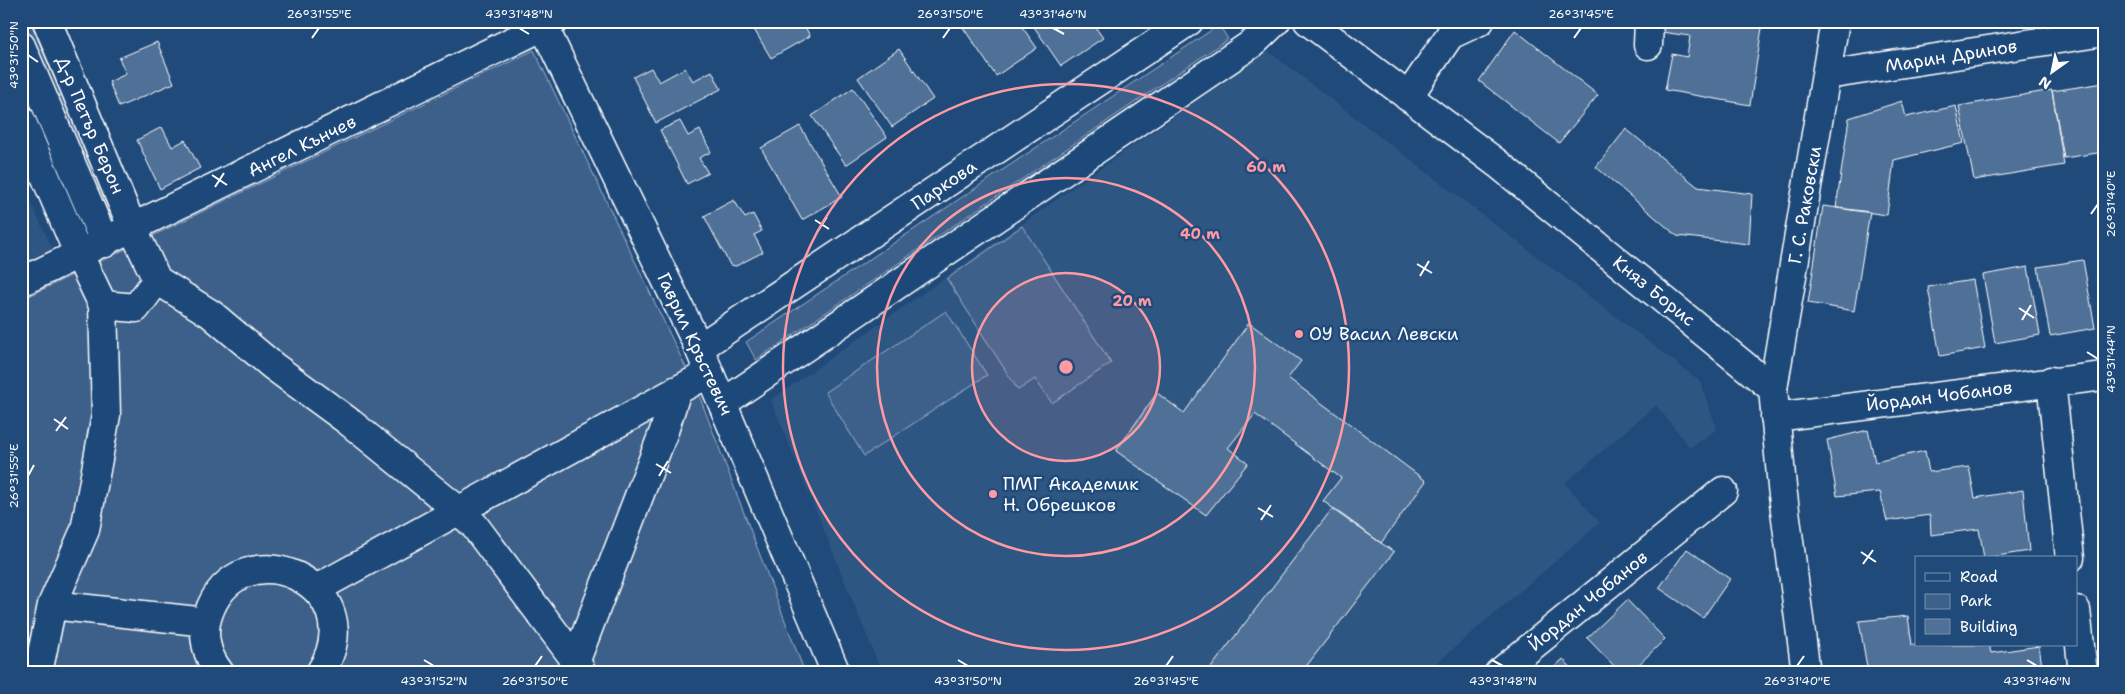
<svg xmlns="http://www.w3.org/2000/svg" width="2125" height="694" viewBox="0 0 2125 694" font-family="'Shantell Sans',sans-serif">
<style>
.built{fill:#2e5683}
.green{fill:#3c618b;stroke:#9eb0c5}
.building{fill:#507197;stroke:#fff}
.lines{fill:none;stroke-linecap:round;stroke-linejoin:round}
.street-casing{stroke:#fff;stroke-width:31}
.secondary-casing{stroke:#fff;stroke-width:31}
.street{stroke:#1f4a7a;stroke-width:28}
.secondary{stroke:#1f4a7a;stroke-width:28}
.ticks{fill:none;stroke:#fff;stroke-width:2}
.ring{fill:none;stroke:#ff9aa2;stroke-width:2.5}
.poi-dot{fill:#ff9aa2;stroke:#1f4a7a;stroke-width:2}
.labels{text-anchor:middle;stroke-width:5;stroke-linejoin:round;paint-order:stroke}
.street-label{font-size:18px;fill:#fff;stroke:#1f4a7a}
.poi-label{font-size:18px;fill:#fff;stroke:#1f4a7a;text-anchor:start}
.centre{fill:#ff9aa2;stroke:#1f4a7a;stroke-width:2.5}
.ring-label{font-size:15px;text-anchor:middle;font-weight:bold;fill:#ff9aa2;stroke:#1f4a7a;stroke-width:5;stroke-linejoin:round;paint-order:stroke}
.neatline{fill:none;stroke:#fff;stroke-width:2}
.ticks-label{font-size:12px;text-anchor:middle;fill:#fff}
</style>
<rect width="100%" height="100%" fill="#1f4a7a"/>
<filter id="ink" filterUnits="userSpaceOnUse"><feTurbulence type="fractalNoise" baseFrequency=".02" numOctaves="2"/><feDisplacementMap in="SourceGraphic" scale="10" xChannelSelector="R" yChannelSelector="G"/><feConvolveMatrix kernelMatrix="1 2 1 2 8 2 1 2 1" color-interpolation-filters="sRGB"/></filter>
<g filter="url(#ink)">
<path class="built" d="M 1268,51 L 1700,381 L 1717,429 L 1690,448 L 1656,405 L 1565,483 L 1600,523 L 1425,673 L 882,673 L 771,400 Z
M 21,182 L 56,256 L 21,272 Z"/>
<path class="green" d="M 21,21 L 30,21 L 117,224 L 83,238 L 21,96 Z
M 1219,25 L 1228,39 L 756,360 L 746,342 Z
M 534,50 L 699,395 L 805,673 L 21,673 L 21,300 Z
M 1022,226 L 1111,363 L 1052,403 L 1035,379 L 1018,390 L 947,279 Z
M 946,311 L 987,375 L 864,456 L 825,392 Z"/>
<path class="building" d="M 749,21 L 802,21 L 810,36 L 771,58 Z
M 969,21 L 1018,21 L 1037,48 L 996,76 L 962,26 Z
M 1030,21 L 1091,21 L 1103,38 L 1061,66 Z
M 1663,21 L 1763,21 L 1750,105 L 1665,90 L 1672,54 L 1687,57 L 1690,36 L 1661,32 Z
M 1515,30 L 1598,95 L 1559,143 L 1479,81 Z
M 157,42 L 174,83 L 119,107 L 109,82 L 126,74 L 119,58 Z
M 899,49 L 933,99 L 892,127 L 858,78 Z
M 651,68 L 659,82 L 685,68 L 693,81 L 712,71 L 721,89 L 656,123 L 633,77 Z
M 2104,83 L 2104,152 L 2064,158 L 2052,91 Z
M 853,88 L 887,137 L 846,165 L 812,116 Z
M 2052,90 L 2064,165 L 1974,180 L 1959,106 Z
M 1902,101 L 1906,117 L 1956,106 L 1964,143 L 1894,160 L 1887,215 L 1836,208 L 1849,118 Z
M 680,121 L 688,136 L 700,130 L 711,152 L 699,158 L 708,173 L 687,184 L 660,130 Z
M 800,126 L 842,197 L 802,220 L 761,148 Z
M 162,127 L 172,147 L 185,140 L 200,168 L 160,189 L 137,140 Z
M 1626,129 L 1698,187 L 1752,194 L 1749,244 L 1677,236 L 1596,167 Z
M 734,200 L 745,218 L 753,214 L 762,231 L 754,235 L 763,252 L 736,266 L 730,265 L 704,216 Z
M 1823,206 L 1870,212 L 1854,311 L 1808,303 Z
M 2083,260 L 2095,328 L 2050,336 L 2038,267 Z
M 2028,267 L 2040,335 L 1995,343 L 1983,275 Z
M 1973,280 L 1985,348 L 1940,356 L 1928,287 Z
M 1249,323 L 1301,361 L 1288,378 L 1426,481 L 1381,543 L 1323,501 L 1341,478 L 1255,414 L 1228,448 L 1248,463 L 1206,515 L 1116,451 L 1157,393 L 1184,413 Z
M 1868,430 L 1875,462 L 1925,451 L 1929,472 L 1969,467 L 1975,498 L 2023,490 L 2029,551 L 1984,558 L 1979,529 L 1931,535 L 1930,515 L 1887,521 L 1880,492 L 1837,496 L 1827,440 Z
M 1332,509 L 1394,552 L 1301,673 L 1207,673 Z
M 1687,549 L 1730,579 L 1703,618 L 1659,588 Z
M 1627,600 L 1665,639 L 1630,673 L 1621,673 L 1587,638 Z
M 1908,616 L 1912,645 L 1989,645 L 1991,653 L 2039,646 L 2043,673 L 1868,673 L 1859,621 Z
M 1563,659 L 1576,673 L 1548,673 Z"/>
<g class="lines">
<g class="street-casing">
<path id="street" d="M 541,21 L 699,348 L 836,673
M 1648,45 L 1649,21
M 21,46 L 105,243
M 1827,75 L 2104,32
M 1408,97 L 1450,35 L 1480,21
M 21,120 L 79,255 L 103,305 L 136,308 L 157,280 L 133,229 L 47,21
M 157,280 L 211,314 L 273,366 L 348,421 L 458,510 L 474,525 L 576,661 L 582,673
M 21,282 L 554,21
M 699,348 L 1189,21
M 2051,381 L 2070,558
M 1773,389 L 1835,21
M 723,403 L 1253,43 L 1276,21
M 1775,417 L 2104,376
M 316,589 L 709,373
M 52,605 L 206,622
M 2076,610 L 2083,673
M 38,673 L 52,605 L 85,530 L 106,415 L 103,305
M 220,673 C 207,657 201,635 208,615 C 238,523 377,584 320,673
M 571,673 L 664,431 L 677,390
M 1499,673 L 1723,491"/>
</g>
<g class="secondary-casing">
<path id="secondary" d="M 1308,21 L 1498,164 L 1773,389 L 1782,487 L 1806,673"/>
</g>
<use href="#street" class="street"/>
<use href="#secondary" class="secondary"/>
</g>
</g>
<path class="ticks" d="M 519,28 L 529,34M 1053,28 L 1064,34M 312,38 L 319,28M 943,38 L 950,28M 1574,38 L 1581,28M 28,55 L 38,62M 212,175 L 227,185M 215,187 L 224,173M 2091,214 L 2098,204M 815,220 L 829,229M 817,232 L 827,217M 1417,264 L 1432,273M 1420,276 L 1429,261M 2019,308 L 2034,318M 2022,320 L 2031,305M 2087,352 L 2098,359M 54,419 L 68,429M 56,431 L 66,417M 656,464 L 671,473M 28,476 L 34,465M 659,476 L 668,461M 1258,508 L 1273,517M 1261,520 L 1271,505M 1861,552 L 1876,562M 1863,564 L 1873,550M 424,660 L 434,666M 958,660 L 968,666M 1492,660 L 1503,666M 2027,660 L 2037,666M 535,666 L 542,656M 1166,666 L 1173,656M 1797,666 L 1804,656"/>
<circle cx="1066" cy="367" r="94" fill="#ff9aa2" fill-opacity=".12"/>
<g class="ring">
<circle cx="1066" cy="367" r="94"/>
<circle cx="1066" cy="367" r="189"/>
<circle cx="1066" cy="367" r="283"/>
</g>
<g class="poi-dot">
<circle cx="1299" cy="334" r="5"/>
<circle cx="993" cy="494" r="5"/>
</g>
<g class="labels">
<g class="street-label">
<text transform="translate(1951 56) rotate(-9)" y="6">Марин Дринов</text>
<text transform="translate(90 125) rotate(67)" y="6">Д-р Петър Берон</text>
<text transform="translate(302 146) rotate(-26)" y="6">Ангел Кънчев</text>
<text transform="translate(944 185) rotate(-34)" y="6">Паркова</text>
<text transform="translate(1805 205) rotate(-80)" y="6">Г. С. Раковски</text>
<text transform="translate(1654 291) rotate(39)" y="6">Княз Борис</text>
<text transform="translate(695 344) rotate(65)" y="6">Гаврил Кръстевич</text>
<text transform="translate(1939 396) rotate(-7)" y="6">Йордан Чобанов</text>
<text transform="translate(1588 601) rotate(-39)" y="6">Йордан Чобанов</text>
</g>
<g class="poi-label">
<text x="1309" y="340">ОУ Васил Левски</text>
<text x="1003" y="490">ПМГ Академик<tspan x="1003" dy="21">Н. Обрешков</tspan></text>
</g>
</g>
<circle cx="1066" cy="367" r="8" class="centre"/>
<g class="ring-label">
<text x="1266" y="172">60 m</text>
<text x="1200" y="239">40 m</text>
<text x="1132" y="306">20 m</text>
</g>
<rect width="2125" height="694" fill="none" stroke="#1f4a7a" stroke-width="55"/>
<rect x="1915" y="556" width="162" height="90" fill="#1f4a7a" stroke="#7992af"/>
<rect x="1925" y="573" width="25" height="8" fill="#1f4a7a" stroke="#7992af"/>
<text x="1960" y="582" font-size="15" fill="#ffffff">Road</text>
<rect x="1925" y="594" width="25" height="15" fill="#3c618b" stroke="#7992af"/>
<text x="1960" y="606" font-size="15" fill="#ffffff">Park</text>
<rect x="1925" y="619" width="25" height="15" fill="#507197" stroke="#7992af"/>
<text x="1960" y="632" font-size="15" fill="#ffffff">Building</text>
<g transform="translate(2052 72) rotate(213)" stroke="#1f4a7a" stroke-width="4" paint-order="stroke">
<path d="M0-4L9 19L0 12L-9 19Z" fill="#ffffff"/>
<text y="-8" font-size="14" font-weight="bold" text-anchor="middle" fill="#ffffff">N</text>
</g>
<rect x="28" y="28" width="2070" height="638" class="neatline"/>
<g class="ticks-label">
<text x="319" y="18">26°31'55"E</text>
<text x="519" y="18">43°31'48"N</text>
<text x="950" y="18">26°31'50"E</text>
<text x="1053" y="18">43°31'46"N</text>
<text x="1581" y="18">26°31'45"E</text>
<text transform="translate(14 55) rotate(-90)" y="4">43°31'50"N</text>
<text transform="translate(2111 204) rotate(-90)" y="4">26°31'40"E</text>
<text transform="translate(2111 359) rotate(-90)" y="4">43°31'44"N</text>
<text transform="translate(14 476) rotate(-90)" y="4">26°31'55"E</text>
<text x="434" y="685">43°31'52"N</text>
<text x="535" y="685">26°31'50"E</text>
<text x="968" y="685">43°31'50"N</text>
<text x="1166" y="685">26°31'45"E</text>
<text x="1503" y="685">43°31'48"N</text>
<text x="1797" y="685">26°31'40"E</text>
<text x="2037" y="685">43°31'46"N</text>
</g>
</svg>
